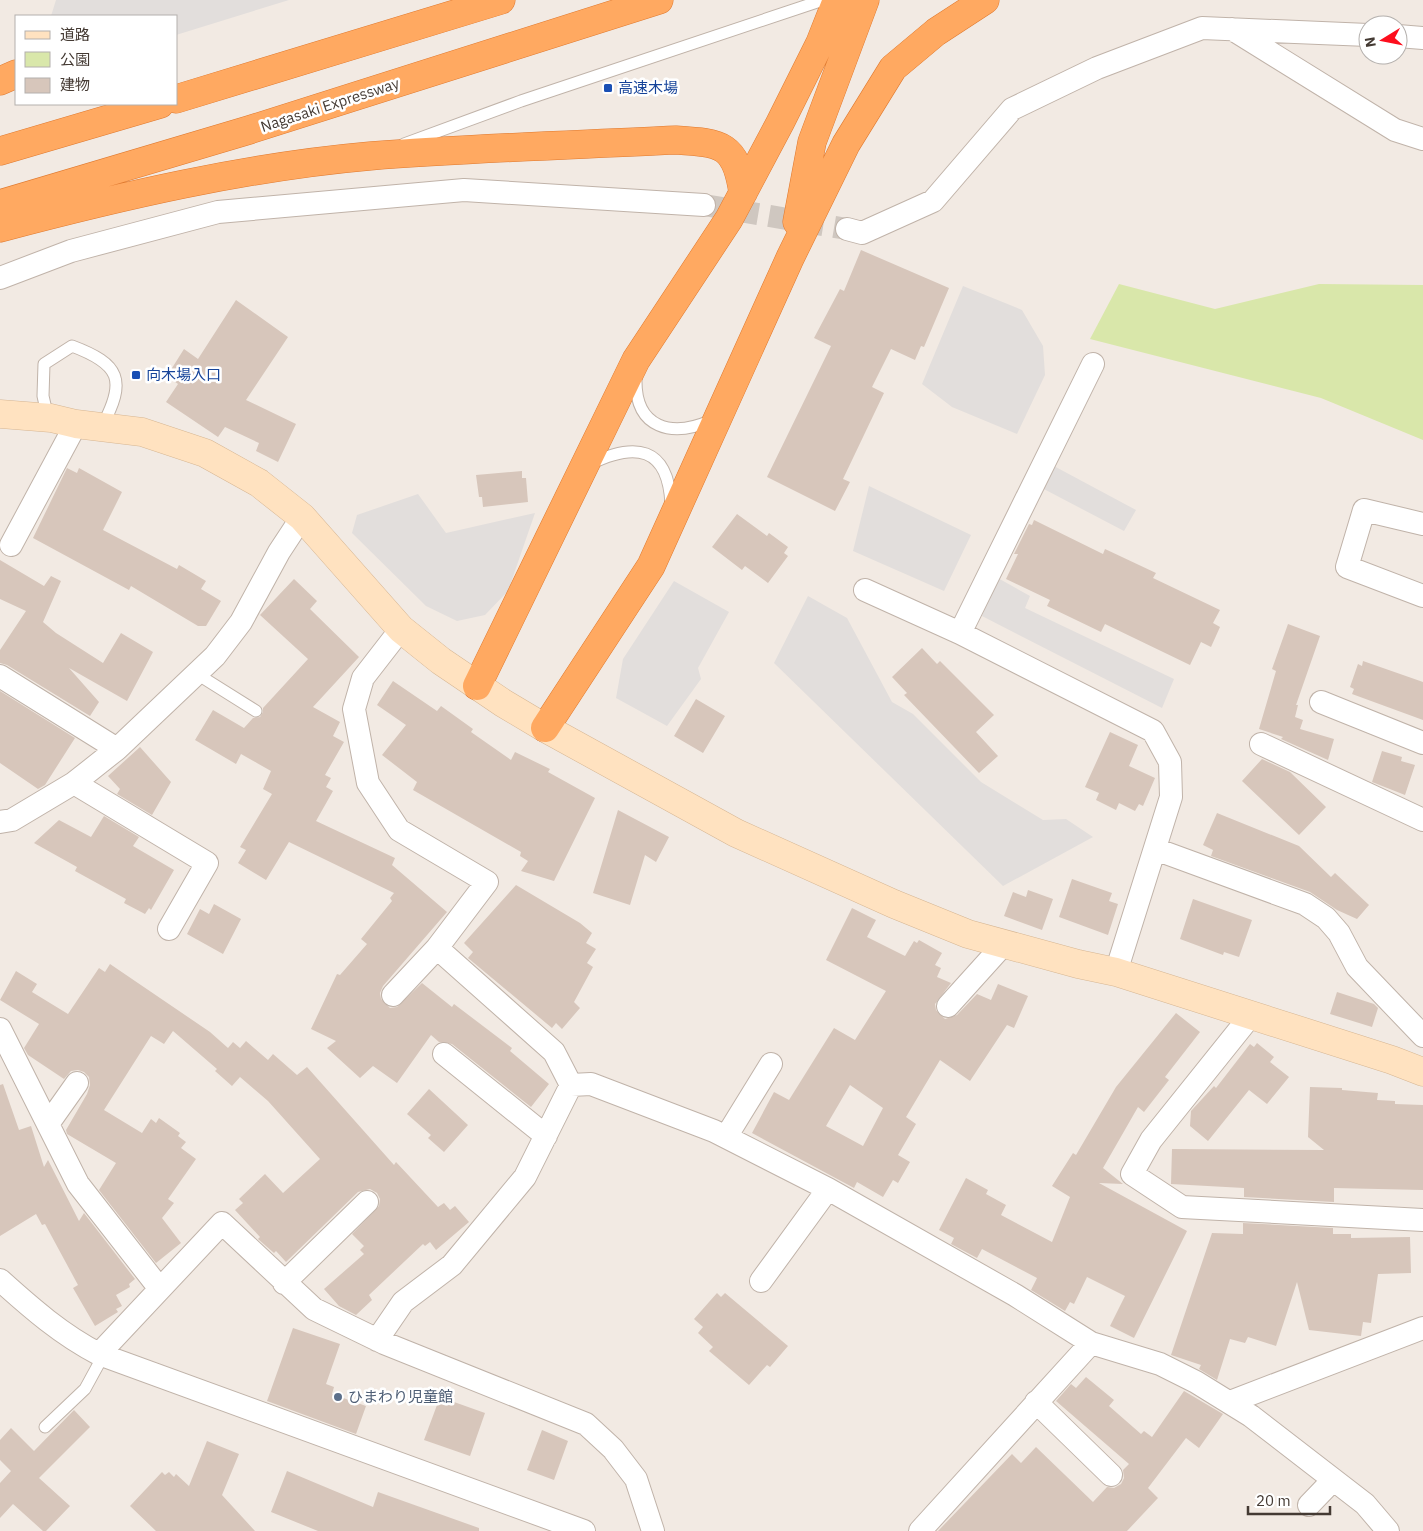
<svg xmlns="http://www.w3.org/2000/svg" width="1423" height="1531" viewBox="0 0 1423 1531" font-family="'IBM Plex Sans','Noto Sans JP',sans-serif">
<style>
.green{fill:#d9e7aa}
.parking{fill:#e2dedc}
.building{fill:#d7c6bb;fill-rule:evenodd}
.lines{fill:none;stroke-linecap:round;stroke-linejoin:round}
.street-tunnel{stroke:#cfc7c0;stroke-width:22;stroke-dasharray:22 11;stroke-linecap:butt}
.lane-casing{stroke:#c0b3a9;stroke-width:13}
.street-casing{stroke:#c0b3a9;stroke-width:24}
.secondary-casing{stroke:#d6b693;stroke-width:29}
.highway-casing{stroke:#df792f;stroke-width:29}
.lane{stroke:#fff;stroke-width:11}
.street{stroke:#fff;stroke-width:22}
.secondary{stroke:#ffe2c0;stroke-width:28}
.highway{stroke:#ffa961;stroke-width:28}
.transit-dot{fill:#1a4fb4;stroke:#fff;stroke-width:2}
.service-dot{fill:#5c6f8a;stroke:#fff;stroke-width:2}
.labels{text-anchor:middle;stroke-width:5;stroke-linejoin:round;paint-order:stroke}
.transit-label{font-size:15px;fill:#164399;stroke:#fff;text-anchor:start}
.street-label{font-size:15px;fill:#443a33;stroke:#fff}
.service-label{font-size:15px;fill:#4e5e75;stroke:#fff;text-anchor:start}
</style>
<rect width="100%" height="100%" fill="#f2eae3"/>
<path class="green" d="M 1119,284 L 1215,309 L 1319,284 L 1423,285 L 1423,440 L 1321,398 L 1090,339 Z"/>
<path class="parking" d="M 56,0 L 289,0 L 176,35 L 176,16 L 51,16 Z
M 963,286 L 1022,310 L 1043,346 L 1045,375 L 1017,434 L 952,407 L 922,384 Z
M 1052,465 L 1136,510 L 1124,531 L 1040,487 Z
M 869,486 L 971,535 L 944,591 L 853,551 Z
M 418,494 L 446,533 L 535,513 L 508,591 L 485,615 L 457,621 L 426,606 L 352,533 L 357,515 Z
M 996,577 L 1030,596 L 1025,608 L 1174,679 L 1162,708 L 982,616 Z
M 674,581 L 729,612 L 698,668 L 701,679 L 667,726 L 616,698 L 623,659 Z
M 808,596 L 847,618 L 892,702 L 913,714 L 981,782 L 1043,820 L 1066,819 L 1093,837 L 1003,886 L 774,663 Z"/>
<path class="building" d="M 861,250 L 949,288 L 924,347 L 921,346 L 915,360 L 891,349 L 872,387 L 884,393 L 843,479 L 850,482 L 835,511 L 767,477 L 831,346 L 814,338 L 840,289 L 844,291 Z
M 236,300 L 288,337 L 246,400 L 296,424 L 278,462 L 256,451 L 259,443 L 225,427 L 218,437 L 166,402 L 178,384 L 167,376 L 184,349 L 198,359 Z
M 67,468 L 77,473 L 79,468 L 122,492 L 103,530 L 177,569 L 179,565 L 206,581 L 201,589 L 221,601 L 206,626 L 198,626 L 131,586 L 129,590 L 33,538 Z
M 522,471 L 522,478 L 526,478 L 528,502 L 483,507 L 482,497 L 479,497 L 476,475 Z
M 737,514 L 767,536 L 769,533 L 788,547 L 784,553 L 788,556 L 768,583 L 745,566 L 742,570 L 712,547 Z
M 1034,520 L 1103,554 L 1105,549 L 1156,573 L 1153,578 L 1220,610 L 1213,623 L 1220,627 L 1211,647 L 1201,642 L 1190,665 L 1105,624 L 1101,632 L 1047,606 L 1050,600 L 1006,579 L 1018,554 L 1014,554 L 1029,524 L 1032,525 Z
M 0,560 L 44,586 L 51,576 L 61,581 L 43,622 L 56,633 L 103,663 L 121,633 L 153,652 L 127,701 L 69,668 L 99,702 L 90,716 L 7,665 L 0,663 L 0,650 L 26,611 L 0,599 Z
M 294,579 L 317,601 L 310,609 L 359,657 L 313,707 L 340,722 L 333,736 L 344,742 L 325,775 L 331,778 L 326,787 L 333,791 L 316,821 L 395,858 L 392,865 L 447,912 L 383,986 L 380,993 L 381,999 L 390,1008 L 397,1007 L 422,983 L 452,1007 L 454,1004 L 512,1048 L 510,1051 L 549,1084 L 531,1107 L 452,1044 L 439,1042 L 431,1035 L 397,1083 L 373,1066 L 360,1078 L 327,1048 L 336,1041 L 311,1029 L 337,974 L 340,975 L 367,944 L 361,939 L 392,901 L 390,898 L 394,893 L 289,842 L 266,880 L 238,863 L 246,850 L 240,847 L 272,794 L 263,789 L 271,771 L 241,754 L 236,764 L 195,740 L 213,710 L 244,728 L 253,718 L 260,717 L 263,712 L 263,708 L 308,659 L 260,615 Z
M 1288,624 L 1320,636 L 1296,705 L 1298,705 L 1295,717 L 1303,720 L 1300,729 L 1334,739 L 1328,760 L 1281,739 L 1283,737 L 1259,729 L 1276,671 L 1272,669 Z
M 922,648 L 937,664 L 940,661 L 994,715 L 976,732 L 998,756 L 979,773 L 904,695 L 907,693 L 892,677 Z
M 1363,661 L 1423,682 L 1423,720 L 1352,694 L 1354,689 L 1350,687 L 1358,664 L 1362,666 Z
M 393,681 L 437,711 L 441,706 L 473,729 L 471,732 L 511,760 L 515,752 L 550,769 L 548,772 L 595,798 L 554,881 L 521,871 L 528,861 L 520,856 L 521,852 L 413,790 L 417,782 L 382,755 L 406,725 L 377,705 Z
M 0,691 L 75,738 L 45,785 L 38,789 L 0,763 Z
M 696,699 L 725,716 L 703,753 L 674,736 Z
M 1110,732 L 1138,745 L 1129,766 L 1155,778 L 1143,806 L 1139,804 L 1135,811 L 1119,803 L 1116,810 L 1096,800 L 1099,793 L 1085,787 Z
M 140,747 L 171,782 L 152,815 L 117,794 L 120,789 L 108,776 Z
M 1382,751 L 1402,757 L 1401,761 L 1415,765 L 1405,795 L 1372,782 Z
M 1262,759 L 1290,772 L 1326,807 L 1299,835 L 1242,781 Z
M 618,810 L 669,837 L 656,862 L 645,855 L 630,905 L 593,893 Z
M 1217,813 L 1299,846 L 1331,877 L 1335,873 L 1369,905 L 1357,919 L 1337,910 L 1310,892 L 1211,856 L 1213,850 L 1203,845 Z
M 104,816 L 139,837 L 133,846 L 174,870 L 151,910 L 149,908 L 145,914 L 124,903 L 126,899 L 75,871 L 77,867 L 34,843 L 59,820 L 91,837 Z
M 1072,879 L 1112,893 L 1109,901 L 1118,904 L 1108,935 L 1059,917 Z
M 516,885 L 580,923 L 592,933 L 586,943 L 596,949 L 587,963 L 593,967 L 574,1002 L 580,1008 L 562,1029 L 556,1023 L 552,1028 L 468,958 L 473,952 L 464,943 Z
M 1028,890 L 1053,899 L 1042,930 L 1004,916 L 1013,892 L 1026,897 Z
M 1193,899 L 1252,920 L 1239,957 L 1224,952 L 1223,955 L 1180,939 Z
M 214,904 L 241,919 L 223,954 L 187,934 L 200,909 L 209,914 Z
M 852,908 L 876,920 L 867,937 L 905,956 L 914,941 L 917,943 L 919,940 L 942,953 L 935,965 L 941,968 L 937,977 L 951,983 L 935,1004 L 936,1010 L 945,1019 L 957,1015 L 977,994 L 991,1000 L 998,984 L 1028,996 L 1014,1028 L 1007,1025 L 970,1081 L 940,1060 L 906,1117 L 916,1124 L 898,1155 L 910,1162 L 898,1183 L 893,1180 L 883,1197 L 857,1182 L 854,1188 L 752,1133 L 774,1092 L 789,1100 L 834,1028 L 855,1040 L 886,991 L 826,960 ZM 850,1085 L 883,1108 L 863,1146 L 826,1126 Z
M 110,964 L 210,1032 L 228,1048 L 233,1042 L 240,1048 L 246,1041 L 268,1060 L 273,1054 L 297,1075 L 307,1067 L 394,1165 L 396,1162 L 438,1207 L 444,1203 L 450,1210 L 455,1206 L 469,1222 L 436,1250 L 430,1242 L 425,1246 L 423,1244 L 369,1295 L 372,1300 L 356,1315 L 339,1306 L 324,1289 L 364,1254 L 360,1250 L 364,1246 L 352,1234 L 379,1206 L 380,1199 L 377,1193 L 370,1189 L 358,1192 L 286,1262 L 276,1251 L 274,1253 L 258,1239 L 260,1237 L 235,1210 L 243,1203 L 239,1199 L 265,1174 L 283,1193 L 320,1159 L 268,1101 L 240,1077 L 232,1086 L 215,1071 L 217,1069 L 173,1031 L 164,1044 L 151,1036 L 104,1110 L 142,1133 L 151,1119 L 156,1123 L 159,1118 L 180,1133 L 178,1136 L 186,1142 L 181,1148 L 196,1159 L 168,1199 L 174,1203 L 162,1218 L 181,1243 L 156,1263 L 99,1190 L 116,1163 L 67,1134 L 66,1130 L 87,1094 L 90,1085 L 89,1077 L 84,1072 L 78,1070 L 71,1071 L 64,1079 L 28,1055 L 24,1048 L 39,1024 L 0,1000 L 16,971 L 37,984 L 32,992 L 68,1014 L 99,968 L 105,972 Z
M 1337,992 L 1374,1004 L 1378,1008 L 1372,1027 L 1330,1014 Z
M 1176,1013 L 1200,1032 L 1165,1077 L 1169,1080 L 1144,1112 L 1138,1107 L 1103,1168 L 1123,1184 L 1099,1183 L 1187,1231 L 1134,1338 L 1110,1326 L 1125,1296 L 1087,1277 L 1074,1304 L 1070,1302 L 1065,1311 L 1031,1290 L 1037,1278 L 982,1249 L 977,1258 L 951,1244 L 954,1238 L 939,1230 L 966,1178 L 988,1190 L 986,1194 L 1006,1205 L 1001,1215 L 1052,1242 L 1070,1197 L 1052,1186 L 1073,1153 L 1076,1155 L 1116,1087 Z
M 1257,1043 L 1274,1057 L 1270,1062 L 1289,1077 L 1267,1104 L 1249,1090 L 1208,1141 L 1190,1126 L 1191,1111 L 1214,1086 L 1216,1088 L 1250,1044 L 1254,1047 Z
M 3,1084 L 19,1130 L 31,1126 L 44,1167 L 48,1160 L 79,1221 L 84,1213 L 135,1279 L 129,1284 L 130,1287 L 116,1295 L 122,1306 L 116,1309 L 118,1312 L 95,1326 L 73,1288 L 78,1285 L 45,1224 L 42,1225 L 36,1214 L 0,1236 L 0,1085 Z
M 1310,1087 L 1342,1088 L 1342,1090 L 1378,1093 L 1377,1100 L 1395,1101 L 1395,1104 L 1423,1105 L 1423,1190 L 1334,1188 L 1334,1202 L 1244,1197 L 1244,1188 L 1171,1184 L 1172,1149 L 1324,1150 L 1308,1137 Z
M 429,1089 L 468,1125 L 444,1152 L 428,1138 L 431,1135 L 407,1114 Z
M 1243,1223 L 1333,1228 L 1333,1234 L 1351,1234 L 1351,1238 L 1410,1237 L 1411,1273 L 1378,1274 L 1371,1323 L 1363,1322 L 1361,1336 L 1309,1330 L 1297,1282 L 1276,1346 L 1248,1337 L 1245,1343 L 1230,1339 L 1217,1380 L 1199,1369 L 1201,1365 L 1171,1355 L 1212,1233 L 1243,1234 Z
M 717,1293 L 721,1297 L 725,1293 L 788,1346 L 770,1367 L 767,1365 L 749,1385 L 709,1351 L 713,1347 L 698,1333 L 703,1327 L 694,1319 Z
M 293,1328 L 340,1344 L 326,1384 L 334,1387 L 332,1394 L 366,1406 L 356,1434 L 267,1401 Z
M 1086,1377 L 1114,1400 L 1109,1406 L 1141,1434 L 1144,1431 L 1152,1437 L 1184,1391 L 1223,1414 L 1199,1448 L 1186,1438 L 1148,1488 L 1158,1498 L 1127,1531 L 938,1531 L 1012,1454 L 1021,1463 L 1036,1447 L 1093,1502 L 1107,1487 L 1114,1488 L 1121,1484 L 1124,1478 L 1123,1470 L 1129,1464 L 1056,1401 L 1071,1384 L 1076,1388 Z
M 440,1397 L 485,1413 L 470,1456 L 424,1440 Z
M 74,1410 L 90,1427 L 39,1478 L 70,1506 L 46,1531 L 43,1531 L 13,1504 L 0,1518 L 0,1483 L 11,1471 L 0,1460 L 0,1440 L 11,1428 L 34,1451 Z
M 542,1430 L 568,1441 L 554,1480 L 527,1470 Z
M 207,1441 L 239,1454 L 222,1495 L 255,1531 L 156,1531 L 130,1506 L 162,1472 L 165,1475 L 169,1472 L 174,1477 L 176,1474 L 189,1486 Z
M 287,1471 L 373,1507 L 378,1492 L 479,1528 L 479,1531 L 318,1531 L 271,1512 Z"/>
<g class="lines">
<path class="street-tunnel" d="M 704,205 L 847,229"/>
<g class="lane-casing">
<path id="lane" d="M 404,144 L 521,101 L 823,0
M 636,379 C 635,429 672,438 712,420
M 48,418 L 43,396 L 44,364 L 72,346 C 120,364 127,380 102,426
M 590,464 C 635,442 668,446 671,504
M 197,674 L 256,711
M 45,1427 L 85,1389 L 103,1356"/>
</g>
<g class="street-casing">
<path id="street" d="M 1232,29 L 1395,130 L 1423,139
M 1398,36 L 1423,38
M 847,229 L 862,233 L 933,201 L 1012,109 L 1097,68 L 1202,28 L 1368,35
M 0,278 L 71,251 L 218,212 L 464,190 L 704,205
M 1423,524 L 1364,510 L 1347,567 L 1423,596
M 11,545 L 76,424
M 865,590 L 960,633 L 1153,731 L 1170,762 L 1171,797 L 1116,972
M 401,629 L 363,678 L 354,709 L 368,783 L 399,830 L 487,882 L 437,948 L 554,1052 L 571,1085 L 591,1084 L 714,1131 L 828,1189 L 1015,1295 L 1091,1343 L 1160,1364 L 1196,1382 L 1251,1416 L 1365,1504 L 1388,1531
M 960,633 L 1093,364
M 0,676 L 117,749
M 1321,702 L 1423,743
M 1261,744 L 1423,820
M 74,783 L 207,863 L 169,929
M 0,822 L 12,820 L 74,783 L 117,749 L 215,656 L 241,622 L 279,552 L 302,517
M 1155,849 L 1305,904 L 1326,918 L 1339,933 L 1357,967 L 1423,1036
M 393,995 L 437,948
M 948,1006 L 1004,944
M 1252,1014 L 1151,1140 L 1132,1174 L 1182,1207 L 1423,1220
M 0,1029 L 78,1184 L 160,1289
M 444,1054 L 546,1136
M 48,1124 L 77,1083
M 726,1137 L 771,1064
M 0,1280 C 31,1308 62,1335 99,1354 L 584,1531
M 761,1281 L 828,1189
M 284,1283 L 367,1202
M 377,1340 L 403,1302 L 452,1265 L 525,1177 L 571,1085
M 99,1354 L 222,1223 L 314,1309 L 384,1343 L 586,1424 L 613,1449 L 636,1479 L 653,1531
M 1036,1402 L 1111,1475
M 1230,1402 L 1423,1328
M 1309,1505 L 1333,1480
M 920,1531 L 1091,1343"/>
</g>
<g class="secondary-casing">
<path id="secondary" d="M 0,414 L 51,418 L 76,424 L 142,432 L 205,453 L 259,483 L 302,517 L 401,629 L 441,661 L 503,703 L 545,728 L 736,833 L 894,904 L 968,934 L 1078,964 L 1116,972 L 1392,1060 L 1423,1072"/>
</g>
<g class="highway-casing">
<path id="highway" d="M 0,81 L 16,74
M 176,99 L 501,0
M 0,151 L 160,104
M 0,204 L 249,130 L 659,0
M 797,222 L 812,142 L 865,0
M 0,228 C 121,196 245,167 370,156 C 472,148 574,145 676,140 C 722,143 736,144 743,193
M 477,686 L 636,360 L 729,219 L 780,123 L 820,43 L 837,0
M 545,728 L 651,566 L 790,258 L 846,144 L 893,68 L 936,32 L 985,0"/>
</g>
<use href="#lane" class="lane"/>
<use href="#street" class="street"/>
<use href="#secondary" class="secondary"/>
<use href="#highway" class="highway"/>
</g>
<g class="transit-dot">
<rect x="603" y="83" width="10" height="10" rx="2.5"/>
<rect x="131" y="370" width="10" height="10" rx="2.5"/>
</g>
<circle class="service-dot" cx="338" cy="1397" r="5"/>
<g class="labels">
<g class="transit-label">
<text x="618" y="93">高速木場</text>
<text x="146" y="380">向木場入口</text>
</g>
<g class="street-label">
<text transform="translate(330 105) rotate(-18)" y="5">Nagasaki Expressway</text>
</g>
<g class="service-label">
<text x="348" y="1402">ひまわり児童館</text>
</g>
</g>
<rect x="15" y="15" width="162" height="90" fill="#ffffff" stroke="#b4b0ad"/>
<rect x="25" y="31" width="25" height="8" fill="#ffe2c0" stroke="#b4b0ad"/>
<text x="60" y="40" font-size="15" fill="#443a33">道路</text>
<rect x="25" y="52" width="25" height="15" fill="#d9e7aa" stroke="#b4b0ad"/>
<text x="60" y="65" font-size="15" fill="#443a33">公園</text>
<rect x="25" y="78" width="25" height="15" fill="#d7c6bb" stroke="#b4b0ad"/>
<text x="60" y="90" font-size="15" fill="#443a33">建物</text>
<g transform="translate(1383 40) rotate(260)"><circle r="24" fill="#ffffff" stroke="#b4b0ad"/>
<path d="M0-4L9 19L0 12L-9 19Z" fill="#fd0e1d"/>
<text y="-8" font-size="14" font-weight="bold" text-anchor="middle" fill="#443a33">N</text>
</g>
<path d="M1248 1506v8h82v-8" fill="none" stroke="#443a33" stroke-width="2.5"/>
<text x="1256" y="1506" font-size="15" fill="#443a33" stroke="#ffffff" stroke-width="4" paint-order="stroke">20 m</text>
</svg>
